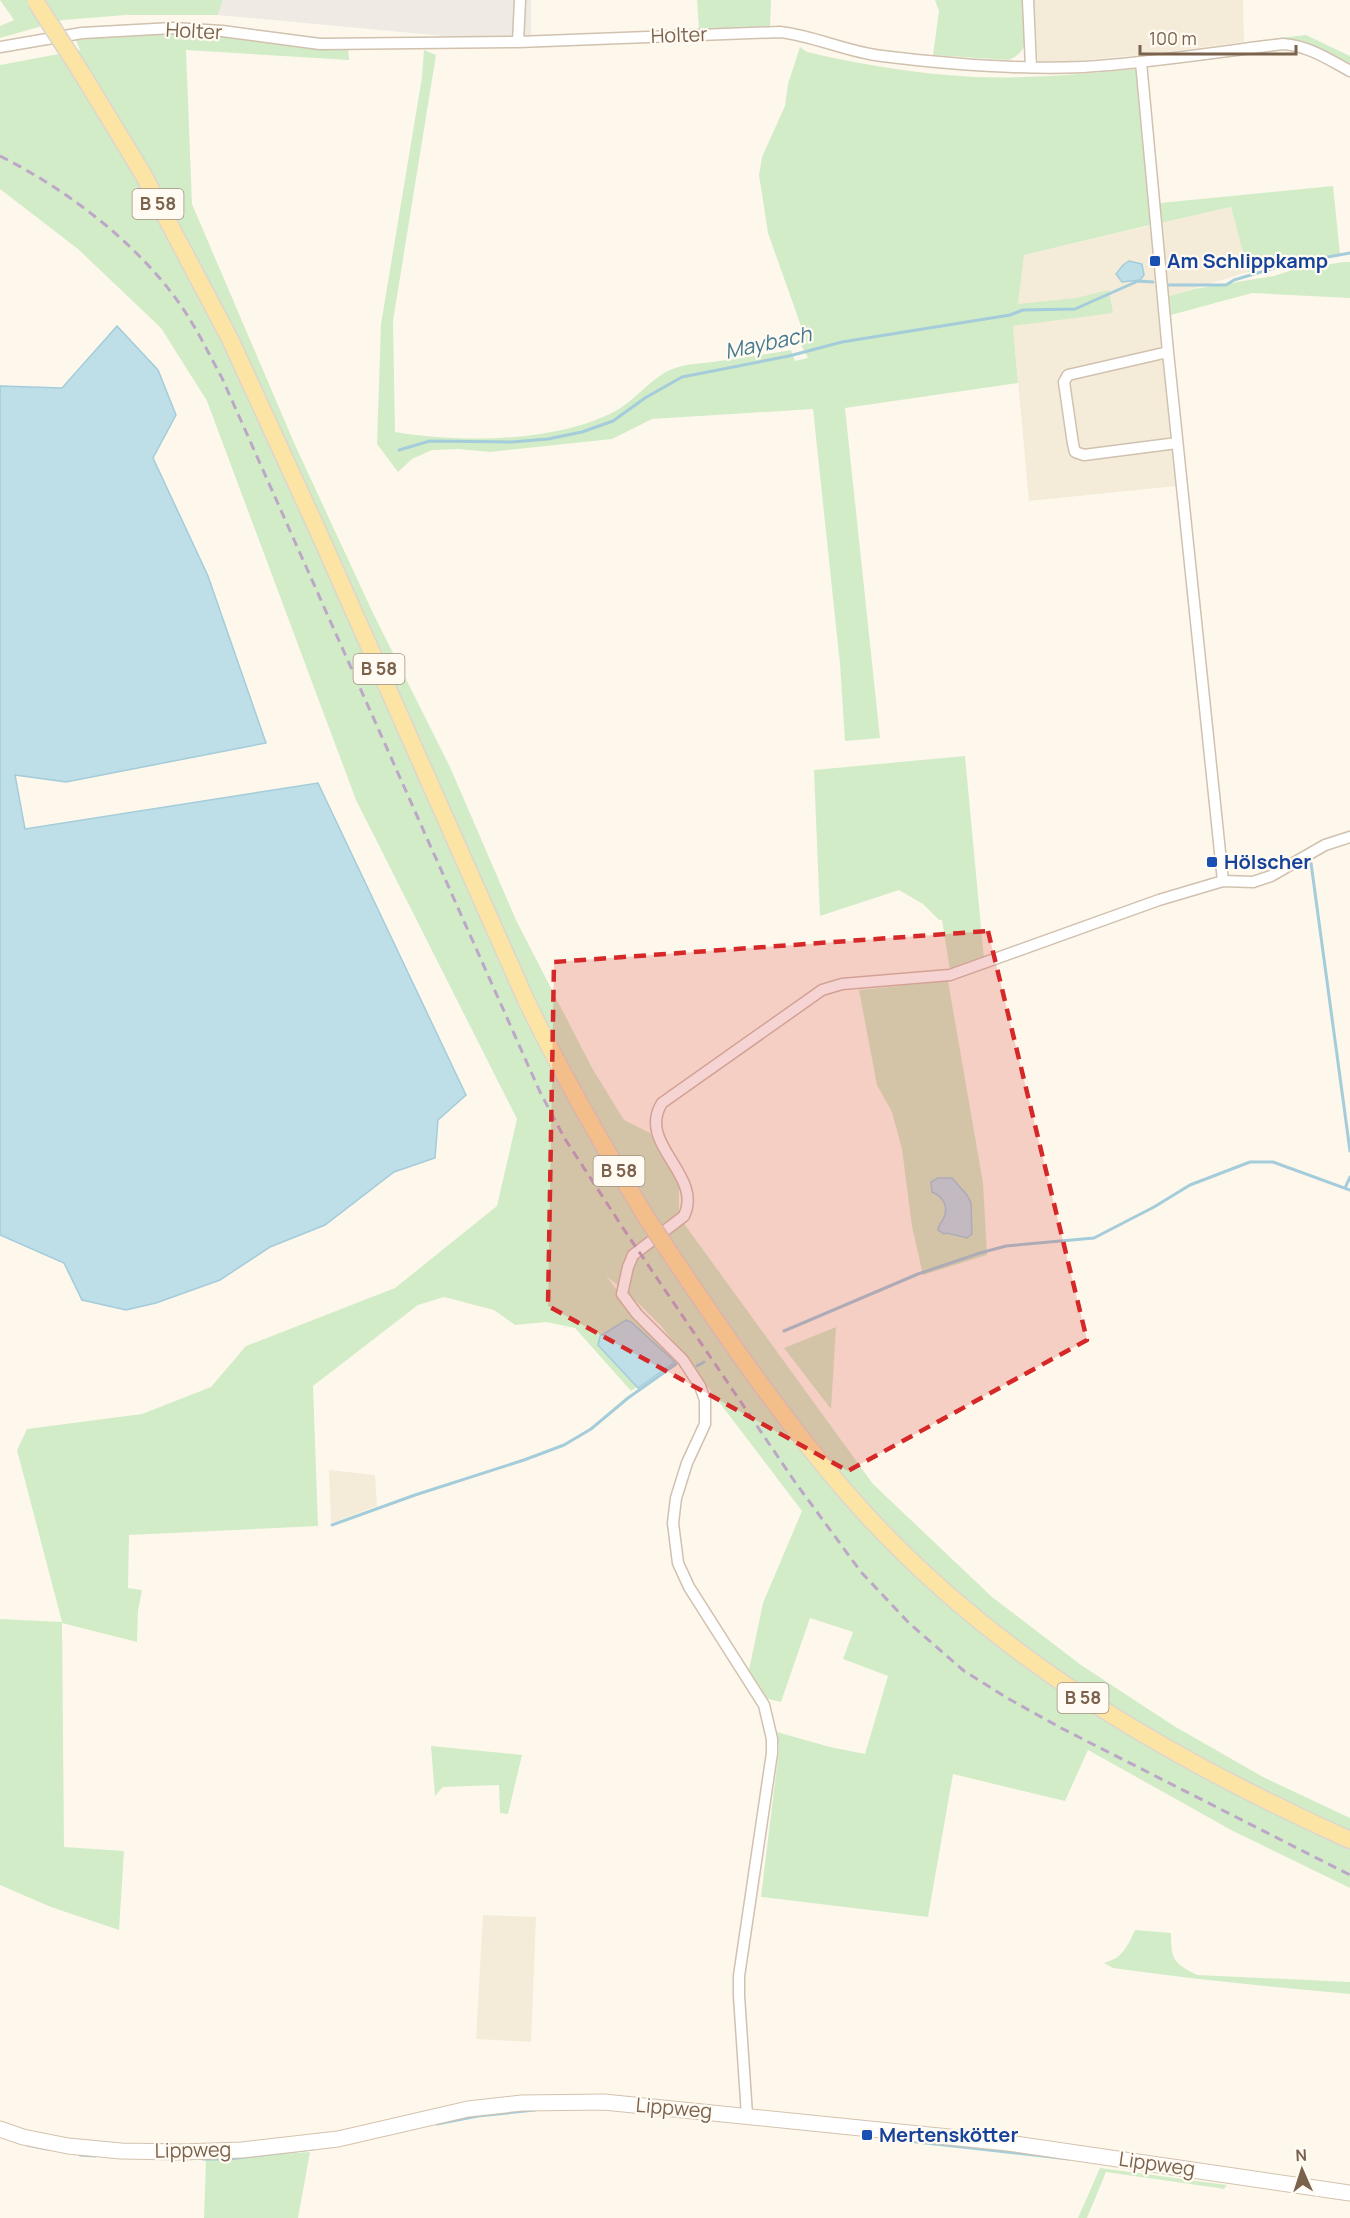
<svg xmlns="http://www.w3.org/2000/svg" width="1350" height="2218" viewBox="0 0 1350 2218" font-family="Manrope,sans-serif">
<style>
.residential{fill:#f5ebd9}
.industrial{fill:#efeae4}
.green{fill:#d3ecc8}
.water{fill:#bedee8;stroke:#a4ccda;stroke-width:1.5}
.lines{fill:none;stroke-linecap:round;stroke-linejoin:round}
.stream{stroke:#a4ccda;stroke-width:3}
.street-casing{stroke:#d1c1af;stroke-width:13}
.secondary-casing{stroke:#d4c2ad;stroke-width:17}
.primary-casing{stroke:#dcd6d0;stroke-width:19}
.street{stroke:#fff;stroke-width:10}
.secondary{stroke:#fff;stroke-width:15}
.primary{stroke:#fce4a4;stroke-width:16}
.rail{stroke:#bda7c9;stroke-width:3;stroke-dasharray:9 6;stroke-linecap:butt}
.primary-bridge-casing{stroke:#dcd6d0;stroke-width:19;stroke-linecap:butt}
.primary-bridge{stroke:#fce4a4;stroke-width:16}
.marked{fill:#d62828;fill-opacity:0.2;stroke:#d62828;stroke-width:4.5;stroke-dasharray:12 8;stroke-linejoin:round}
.transit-dot{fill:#1a4fb4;stroke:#fffbf3;stroke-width:2}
.labels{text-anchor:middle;stroke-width:4.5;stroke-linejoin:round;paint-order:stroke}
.shield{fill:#fffbf3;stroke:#a2907e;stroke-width:1.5}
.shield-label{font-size:18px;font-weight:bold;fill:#7a624c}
.street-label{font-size:20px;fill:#7a624c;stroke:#fffbf3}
.transit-label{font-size:20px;font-weight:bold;fill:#164399;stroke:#fffbf3;text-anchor:start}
.water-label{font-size:21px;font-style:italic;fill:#457a8d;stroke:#fffbf3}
</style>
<rect width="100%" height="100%" fill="#fdf8eb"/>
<path class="residential" d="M 1034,0 L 1243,0 L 1244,42 L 1141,55 L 1038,64 Z
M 1231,207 L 1248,272 L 1169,296 L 1186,485 L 1029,501 L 1013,326 L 1023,255 Z
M 329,1470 L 375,1475 L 377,1506 L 331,1523 Z
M 483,1915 L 536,1917 L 531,2042 L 476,2039 Z"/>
<path class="industrial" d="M 223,0 L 531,0 L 531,37 L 455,37 L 218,15 Z"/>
<path class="green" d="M 0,0 L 223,0 L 218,15 L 126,15 L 63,20 L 0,38 L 0,26 L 14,20 Z
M 697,0 L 771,0 L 770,27 L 699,29 Z
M 935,0 L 1024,0 C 1026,23 1035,49 1009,60 L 933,55 L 939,11 Z
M 138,34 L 201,34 L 319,49 L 348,48 L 349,60 L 186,50 L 192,204 L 295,445 L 373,613 L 450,767 L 516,920 L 592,1068 L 624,1120 L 650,1133 L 679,1185 L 679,1210 L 685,1225 L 873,1484 L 992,1597 L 1081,1665 L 1174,1726 L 1263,1777 L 1350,1818 L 1350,1888 L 1233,1831 L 1088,1750 L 1065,1801 L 953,1774 L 928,1917 L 761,1897 L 779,1749 L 777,1732 L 830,1747 L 865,1754 L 888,1676 L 843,1659 L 853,1632 L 810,1618 L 781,1702 L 768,1699 L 749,1670 L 763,1603 L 802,1511 L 662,1327 L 631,1296 L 606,1276 L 675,1362 L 631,1391 L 575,1328 L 546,1322 L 515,1325 L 494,1310 L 444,1297 L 418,1305 L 313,1386 L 318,1526 L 129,1535 L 128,1588 L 142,1590 L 138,1611 L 137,1642 L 62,1623 L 64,1847 L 124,1851 L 119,1930 L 51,1907 L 0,1885 L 0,1619 L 62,1622 L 17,1450 L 27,1429 L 142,1414 L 211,1387 L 246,1346 L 395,1288 L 497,1206 L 517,1119 L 356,800 L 207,401 L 161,328 L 78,249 L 0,189 L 0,65 L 80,50 L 76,40 Z
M 1306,35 L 1350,56 L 1350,65 C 1324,51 1302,39 1272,39 Z
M 800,47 L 807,52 C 862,65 919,74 975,77 C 1029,79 1083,74 1136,69 L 1150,225 L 1024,255 L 1018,304 L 1076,298 L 1109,290 L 1113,313 L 1013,326 L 1018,383 L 845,408 L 880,738 L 845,741 L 840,664 L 813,409 L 652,419 L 612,439 L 490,452 L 459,449 L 432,450 L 412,459 L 398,472 L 377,444 L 381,324 L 422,77 L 424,50 L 436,55 L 393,321 L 395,432 C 461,443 560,443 619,409 C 635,399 655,376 670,370 C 686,363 702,364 719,361 C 743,358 767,354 791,350 L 795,361 L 808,358 L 801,345 L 807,343 L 768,233 L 759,175 L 762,157 L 785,106 L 788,84 Z
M 1333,186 L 1340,254 L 1288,262 L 1248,272 L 1231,207 L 1161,223 L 1160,203 Z
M 1344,262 L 1350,262 L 1350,298 L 1252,293 L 1171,315 L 1169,296 L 1194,289 L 1274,276 L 1295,269 Z
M 965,756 L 984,959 L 950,970 L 942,920 L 939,920 L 923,904 L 899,890 L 820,916 L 814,770 Z
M 948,981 L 983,1183 L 987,1255 L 923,1275 L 912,1226 L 902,1149 L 892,1112 L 877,1085 L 859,990 Z
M 836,1327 L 831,1409 L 784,1348 Z
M 431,1746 L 522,1755 L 508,1814 L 500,1813 L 499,1785 L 443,1787 L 435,1796 Z
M 1135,1930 L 1171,1933 C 1171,1961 1174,1963 1197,1975 L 1350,1982 L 1350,1994 C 1271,1987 1192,1979 1113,1968 L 1104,1963 C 1123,1958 1127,1947 1135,1930 Z
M 310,2152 L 298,2218 L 204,2218 L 206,2159 Z
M 1100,2168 L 1227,2185 L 1224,2189 L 1218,2188 L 1106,2172 L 1087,2218 L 1078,2218 Z"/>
<path class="water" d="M 1129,261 L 1142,264 L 1144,275 L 1140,280 L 1122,282 L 1116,274 L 1123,265 Z
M 117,326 L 158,370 L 176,415 L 153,458 L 208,576 L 266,743 L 66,782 L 15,775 L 25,829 L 318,783 L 466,1095 L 438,1120 L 435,1158 L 394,1172 L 325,1225 L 270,1247 L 220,1280 L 156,1303 L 126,1310 L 82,1300 L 64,1263 L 0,1235 L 0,386 L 62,388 Z
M 938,1178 L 952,1178 L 967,1195 L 971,1203 L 972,1234 L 967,1238 L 947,1233 L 944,1234 L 938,1230 C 938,1227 940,1224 942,1221 C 950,1209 944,1197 932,1192 L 931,1182 Z
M 626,1320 L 631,1322 L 675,1362 L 638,1388 L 598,1345 L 600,1336 Z"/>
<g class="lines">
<path class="stream" d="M 1168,285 L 1226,285 L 1234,280 L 1284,265 L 1350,253
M 399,450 L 430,441 L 512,442 L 548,439 L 582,432 L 613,421 L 645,398 L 682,377 L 789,356 L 842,342 L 1010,315 L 1023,310 L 1075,309 L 1138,281 L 1153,282
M 1311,863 L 1350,1151
M 1345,1188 L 1350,1177
M 784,1331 L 918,1274 L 980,1253 L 1006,1246 L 1094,1238 L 1154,1207 L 1190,1185 L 1250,1162 L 1273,1162 L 1350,1190
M 697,1366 L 704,1362
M 332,1525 L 415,1495 L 524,1460 L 564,1445 L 591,1429 L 628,1398 L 676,1364
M 437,2124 L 478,2116 L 535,2110
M 899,2140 L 1069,2159
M 27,2145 L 47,2149
M 80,2155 L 95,2156
M 203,2159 L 229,2159 L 313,2149"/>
<g class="street-casing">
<path id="street" d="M 1028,0 L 1031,67
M 518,42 L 520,0
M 0,47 L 82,33 L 173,28 L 222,31 L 320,44 L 518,42 L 780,32 C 815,36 847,52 882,56 C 948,64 1016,70 1083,67 C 1150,63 1216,52 1283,44 C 1309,46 1328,59 1350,71
M 1141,62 L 1168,352 L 1223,881
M 1168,352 L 1068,375 L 1064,382 L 1073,444 L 1075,452 L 1084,455 L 1177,443
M 747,2115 L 739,1996 L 739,1976 L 772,1753 L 772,1739 L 764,1705 L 689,1587 L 678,1563 L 673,1523 L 676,1498 L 687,1463 L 705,1424 L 705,1400 L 700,1386 L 683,1360 L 637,1314 L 622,1294 L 628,1267 L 633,1255 L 684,1216 C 704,1175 636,1144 662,1103 L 822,990 L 842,984 L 950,975 L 1159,900 L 1223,881 L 1253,882 L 1271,876 L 1325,845 L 1350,837"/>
</g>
<g class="secondary-casing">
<path id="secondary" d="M 0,2129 L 23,2137 L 68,2146 L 121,2151 L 181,2152 L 242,2150 L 338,2139 L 468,2109 L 522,2103 L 604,2102 L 1008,2143 L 1350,2193"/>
</g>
<g class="primary-casing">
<path id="primary" d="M 81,72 L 143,174 L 230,339 L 318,531 L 526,1000 C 562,1075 603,1146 646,1217
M 670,1253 C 727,1338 785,1423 853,1500 C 990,1655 1164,1756 1350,1840"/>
</g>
<use href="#street" class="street"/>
<use href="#secondary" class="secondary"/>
<use href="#primary" class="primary"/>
<path class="rail" d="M 0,156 C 70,191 147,250 189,318 C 201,337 211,358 222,378 L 540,1092 L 565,1139 L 625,1231 L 795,1482 L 861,1572 L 909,1623 L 964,1671 L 1009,1699 L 1061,1728 L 1350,1875"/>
<g class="primary-bridge-casing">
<path id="primary-bridge" d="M 36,2 L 81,72
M 646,1217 L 670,1253"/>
</g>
<use href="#primary-bridge" class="primary-bridge"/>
</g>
<path class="marked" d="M 988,931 L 1087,1340 L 848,1471 L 548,1306 L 554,962 Z"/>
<g class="transit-dot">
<rect x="1149" y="255" width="12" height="12" rx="3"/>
<rect x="1206" y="856" width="12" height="12" rx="3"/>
<rect x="861" y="2129" width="12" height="12" rx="3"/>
</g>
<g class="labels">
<g class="shield">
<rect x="132.5" y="189" width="51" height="30" rx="4.5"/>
<rect x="353.5" y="654" width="51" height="30" rx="4.5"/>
<rect x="593.5" y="1156" width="51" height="30" rx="4.5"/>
<rect x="1057.5" y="1683" width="51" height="30" rx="4.5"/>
</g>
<g class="shield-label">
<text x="158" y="210">B 58</text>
<text x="379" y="675">B 58</text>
<text x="619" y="1177">B 58</text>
<text x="1083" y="1704">B 58</text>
</g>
<g class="street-label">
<text transform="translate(194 31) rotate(3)" y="7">Holter</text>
<text transform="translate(679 35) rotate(-2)" y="7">Holter</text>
<text transform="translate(674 2108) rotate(5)" y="7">Lippweg</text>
<text transform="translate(193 2150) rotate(-1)" y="7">Lippweg</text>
<text transform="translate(1157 2164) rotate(8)" y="7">Lippweg</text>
</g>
<g class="transit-label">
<text x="1167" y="268">Am Schlippkamp</text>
<text x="1224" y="869">Hölscher</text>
<text x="879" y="2142">Mertenskötter</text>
</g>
<g class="water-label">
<text transform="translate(768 343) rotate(-12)" y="7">Maybach</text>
</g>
</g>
<g transform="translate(1302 2170) rotate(357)" stroke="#fffbf3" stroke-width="4.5" paint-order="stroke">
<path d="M0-4.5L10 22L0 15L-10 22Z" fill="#7a624c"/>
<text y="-9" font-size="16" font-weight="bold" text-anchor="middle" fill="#7a624c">N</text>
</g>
<path d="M1140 45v9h156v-9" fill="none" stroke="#7a624c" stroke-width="3"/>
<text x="1149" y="45" font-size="18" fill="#7a624c" stroke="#fffbf3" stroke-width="4.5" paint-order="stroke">100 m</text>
</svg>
